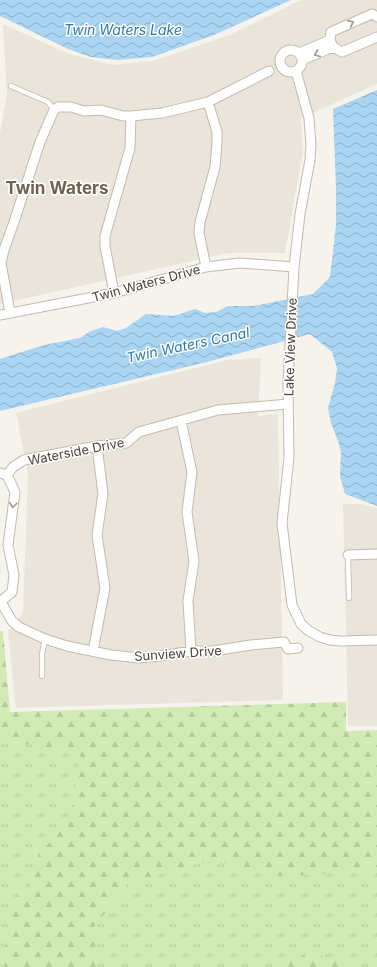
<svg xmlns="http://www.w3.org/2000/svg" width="377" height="967" viewBox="0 0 377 967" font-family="Inter,sans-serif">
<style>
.residential{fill:#eae5da}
.grass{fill:url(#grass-tufts)}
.forest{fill:url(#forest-firs)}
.water{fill:url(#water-waves)}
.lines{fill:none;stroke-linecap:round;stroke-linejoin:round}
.lane-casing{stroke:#c2bbae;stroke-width:6}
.street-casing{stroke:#c2bbae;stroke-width:11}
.lane{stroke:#fff;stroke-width:4.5}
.street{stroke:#fff;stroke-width:9}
.oneway{stroke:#9c9892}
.labels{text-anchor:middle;stroke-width:3;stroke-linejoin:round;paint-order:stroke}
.street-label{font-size:13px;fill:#4b4439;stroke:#fff}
.water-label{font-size:14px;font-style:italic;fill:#2e7ab2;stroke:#fff}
.district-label{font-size:17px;font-weight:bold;fill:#6e6250;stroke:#fff}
</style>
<defs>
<pattern id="grass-tufts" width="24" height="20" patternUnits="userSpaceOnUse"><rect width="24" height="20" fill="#d2eab5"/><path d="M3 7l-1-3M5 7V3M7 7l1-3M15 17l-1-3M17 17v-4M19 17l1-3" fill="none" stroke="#b6ca9c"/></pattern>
<pattern id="forest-firs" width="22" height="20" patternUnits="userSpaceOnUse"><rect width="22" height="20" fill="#d2eab5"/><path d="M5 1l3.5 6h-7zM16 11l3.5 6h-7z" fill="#b6ca9c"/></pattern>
<pattern id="water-waves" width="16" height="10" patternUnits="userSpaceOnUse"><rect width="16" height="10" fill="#a9d4f2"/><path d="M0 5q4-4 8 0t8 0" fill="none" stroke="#8caec5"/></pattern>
</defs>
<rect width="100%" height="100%" fill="#f6f3ec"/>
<path class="residential" d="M 301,0 L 377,0 L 377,84 L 301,118 L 303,152 L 285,253 L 228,253 L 0,304 L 0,134 L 7,94 L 3,24 L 69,54 L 113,65 L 153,61 L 232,34 Z
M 261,358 L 258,416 L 278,414 L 283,700 L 16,708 L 8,631 L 23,613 L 28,473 L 16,413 L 228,360 Z
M 343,504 L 361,504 L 377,508 L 377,726 L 348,726 Z"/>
<path class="grass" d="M 377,731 L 377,967 L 0,967 L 0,735 Z"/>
<path class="forest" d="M 0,631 L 3,631 L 10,712 L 346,702 L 346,731 L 377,730 L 377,870 L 283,876 L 213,860 L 128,883 L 94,927 L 97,967 L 5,967 L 9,904 L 31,884 L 39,854 L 70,821 L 81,752 L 0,740 Z
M 311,952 L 349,967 L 278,967 Z"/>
<path class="water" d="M 0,0 L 291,0 L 214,35 L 152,57 L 117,60 L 91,57 L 68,49 L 0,16 Z
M 377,90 L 377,506 L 345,494 L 340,476 L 341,452 L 339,444 L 331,423 L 328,408 L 335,383 L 337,368 L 332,352 L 310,334 L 207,362 L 0,411 L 0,359 L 44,345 L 80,338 L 91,331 L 103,327 L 117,331 L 126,328 L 146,314 L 174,316 L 195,309 L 205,313 L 216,312 L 228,306 L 254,306 L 313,294 L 330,277 L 336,225 L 336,188 L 333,109 Z"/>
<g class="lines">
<g class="lane-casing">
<path id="lane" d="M 11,86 L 48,102 L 54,110
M 348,555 L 349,598
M 42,676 L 42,654 L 45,639"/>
</g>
<g class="street-casing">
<path id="street" d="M 377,17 L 372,14 L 331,32 L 330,40 L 333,47 L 342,52 L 377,37
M280 61a11 11 0 1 1 22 0a11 11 0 1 1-22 0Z
M 299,53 L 330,40
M 302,60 L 333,47
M 296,71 L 309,118 L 311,146 L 310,160 L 300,214 L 294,267 L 288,384 L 289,458 L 282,523 L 292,605 L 301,624 L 309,631 L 320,637 L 330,640 L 341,641 L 377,640
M 206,267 L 199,233 L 200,222 L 215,167 L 217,142 L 217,132 L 208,102
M 114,293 L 105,246 L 105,236 L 130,148 L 131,116
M 10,313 L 1,263 L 4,250 L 14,222 L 40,142 L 54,110 L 58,107 L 71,107 L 84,111 L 101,110 L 123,116 L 131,116 L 162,113 L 208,102 L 269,71
M 0,315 L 114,293 L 206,267 L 239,263 L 294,267
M 181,421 L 192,472 L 187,512 L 194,561 L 188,601 L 191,651
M 0,473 L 7,475 L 15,492 L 8,545 L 14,575 L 12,592 L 0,602
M 7,475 L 13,467 L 24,460 L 97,446 L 126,443 L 139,432 L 218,410 L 288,404
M 348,555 L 377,554
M 1,602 L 12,621 L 19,627 L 45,639 L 67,646 L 111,655 L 139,658 L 161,656 L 191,651 L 213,651 L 251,645 L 284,642 L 288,649 L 298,648
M 93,651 L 105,588 L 97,535 L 103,494 L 97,446"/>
</g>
<use href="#lane" class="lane"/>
<use href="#street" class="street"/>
</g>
<defs><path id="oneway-chevron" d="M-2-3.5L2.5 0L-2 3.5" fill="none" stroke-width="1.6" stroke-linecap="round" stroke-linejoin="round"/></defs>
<g class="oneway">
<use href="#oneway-chevron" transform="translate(351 23) rotate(-24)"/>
<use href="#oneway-chevron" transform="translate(317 54) rotate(157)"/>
<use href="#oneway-chevron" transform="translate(13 505) rotate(97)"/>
</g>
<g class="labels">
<g class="street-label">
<text transform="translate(146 283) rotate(-15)" y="5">Twin Waters Drive</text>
<text transform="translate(290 347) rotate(-88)" y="5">Lake View Drive</text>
<text transform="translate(76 451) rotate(-11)" y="5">Waterside Drive</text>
<text transform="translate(178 653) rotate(-4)" y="5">Sunview Drive</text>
</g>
<g class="water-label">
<text x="123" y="35">Twin Waters Lake</text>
<text transform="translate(188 345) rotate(-12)" y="5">Twin Waters Canal</text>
</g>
<g class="district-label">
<text x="57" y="194">Twin Waters</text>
</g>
</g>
</svg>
